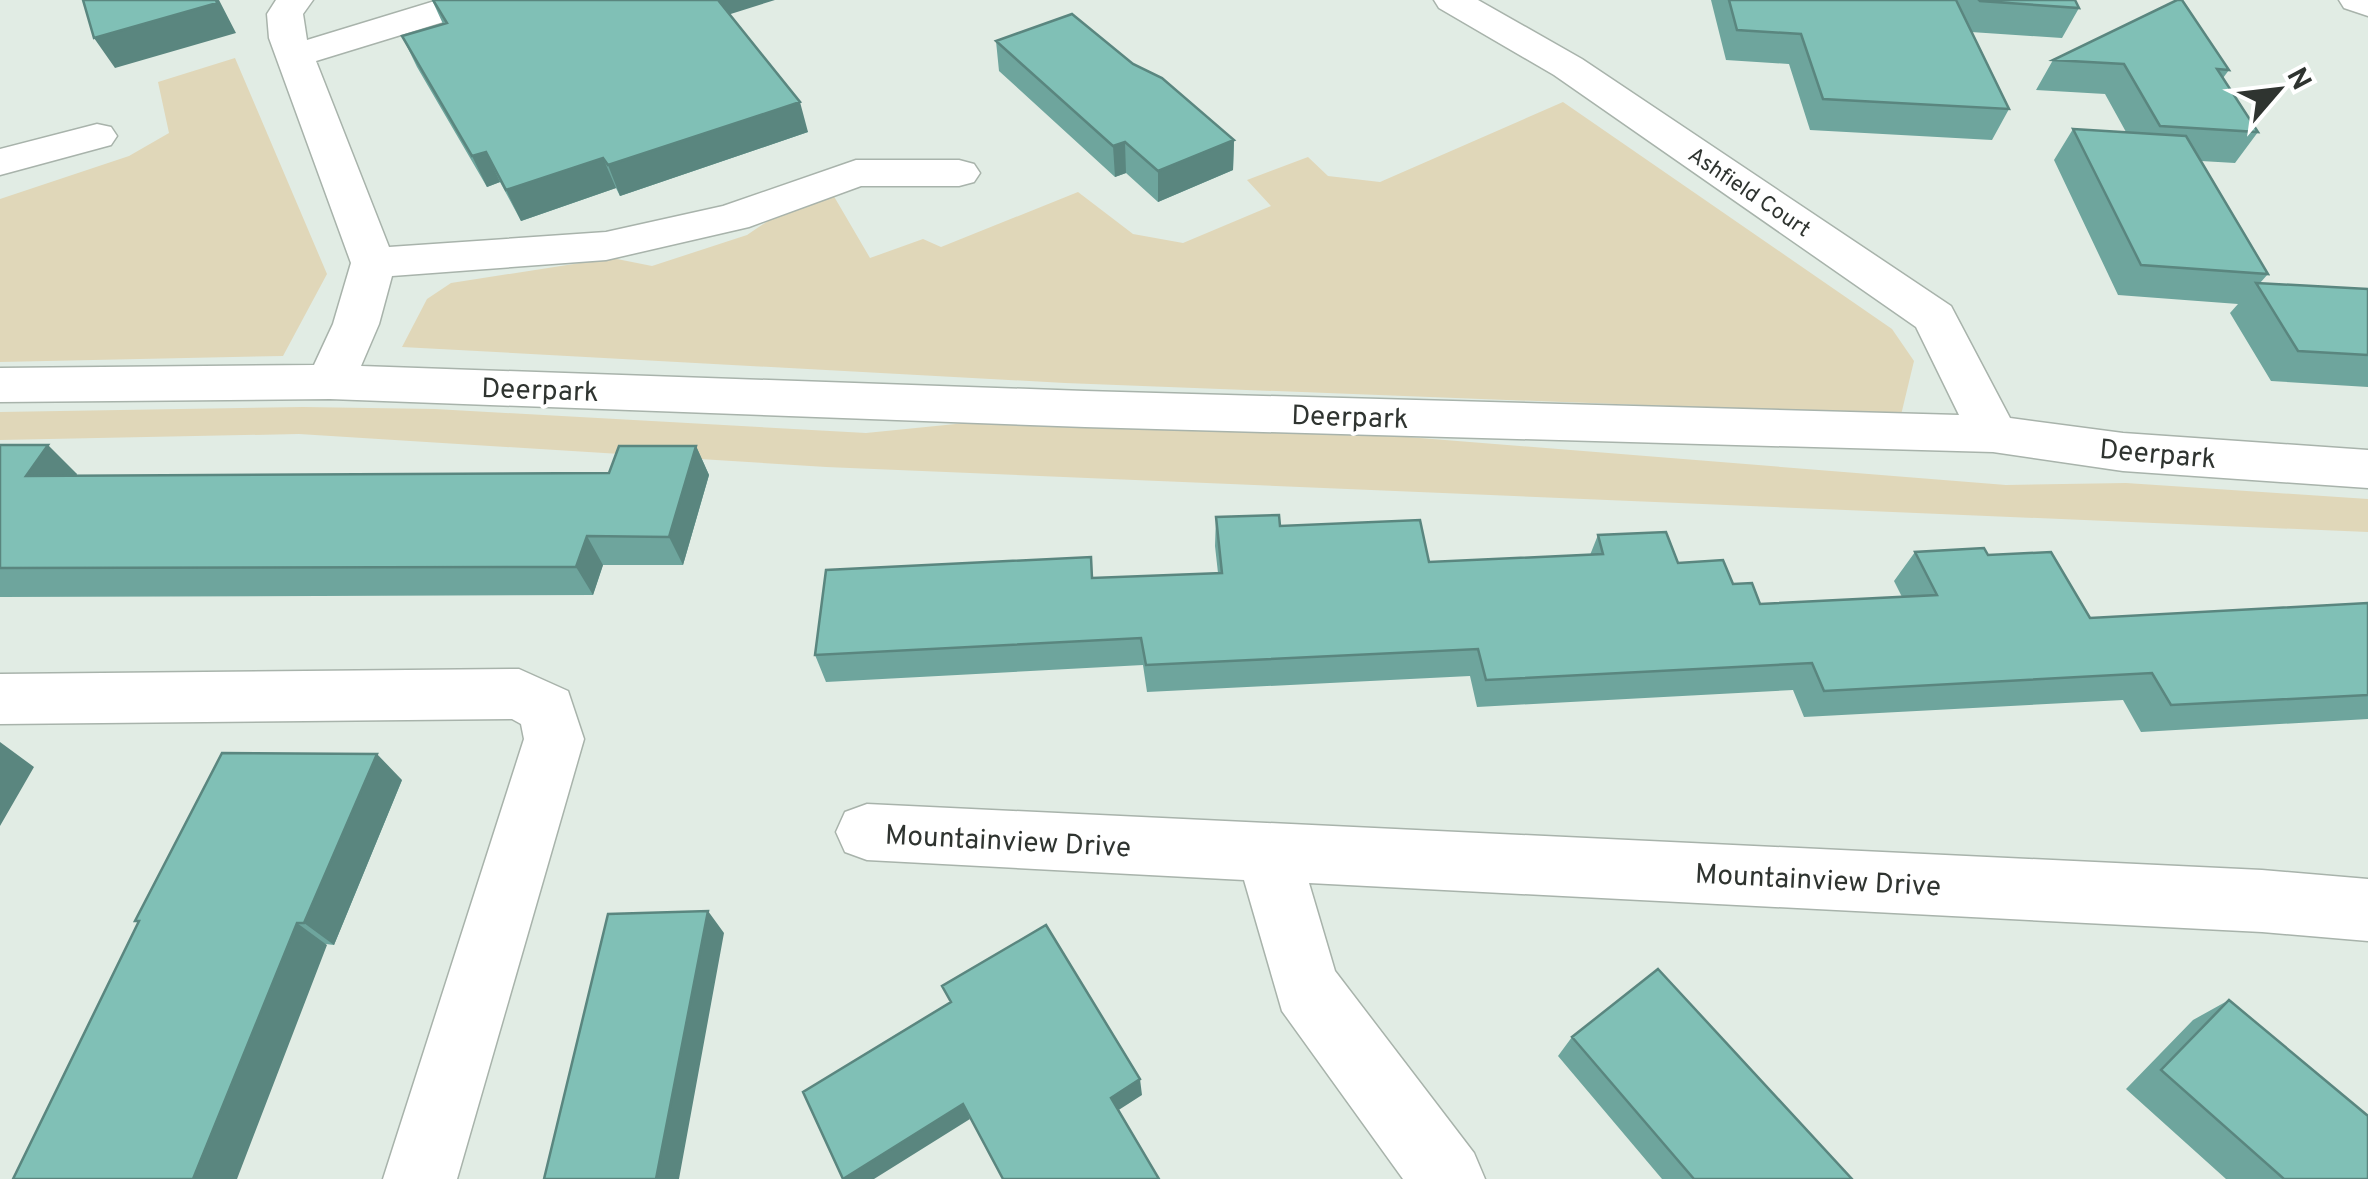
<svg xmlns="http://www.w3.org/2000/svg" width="2368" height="1179" viewBox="0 0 2368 1179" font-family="Overpass,sans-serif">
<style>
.green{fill:#e0d7b9}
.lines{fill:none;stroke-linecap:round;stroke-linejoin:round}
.street-casing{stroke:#a8b3ab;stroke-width:3}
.street{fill:#fff;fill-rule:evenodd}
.wall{fill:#6ea59d}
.shaded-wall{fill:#5a867f}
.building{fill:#80c0b6;stroke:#5a867f;stroke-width:2.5}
.labels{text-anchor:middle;stroke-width:8;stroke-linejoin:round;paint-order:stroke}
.far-street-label{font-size:22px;fill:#2f3430;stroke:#fff}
.street-label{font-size:28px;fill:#2f3430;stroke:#fff}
</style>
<rect width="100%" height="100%" fill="#e1ece4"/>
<path class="green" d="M 235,58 L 327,274 L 283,356 L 0,362 L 0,199 L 129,156 L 169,133 L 158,82 Z
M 1563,102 L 1892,329 L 1914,361 L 1901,415 L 1065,383 L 402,347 L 427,299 L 451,283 L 612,258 L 652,266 L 747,235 L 787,208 L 832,193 L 870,258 L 923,239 L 941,247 L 1078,192 L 1133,234 L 1183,243 L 1271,206 L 1247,180 L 1308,157 L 1328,176 L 1380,182 Z
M 303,407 L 435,409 L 866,433 L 1084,411 L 2006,485 L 2126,483 L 2368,499 L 2368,532 L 826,467 L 299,434 L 0,440 L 0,412 Z"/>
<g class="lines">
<g class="street-casing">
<path id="street" d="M 276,0 L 313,0 L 303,14 L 307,40 L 438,0 L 494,0 L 489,8 L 316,61 L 389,247 L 606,232 L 723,206 L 856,160 L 959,160 L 974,164 L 980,173 L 974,182 L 959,186 L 861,186 L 749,227 L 606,260 L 392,276 L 379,324 L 361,366 L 1085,391 L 1959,415 L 1916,327 L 1554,75 L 1439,8 L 1434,0 L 1478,0 L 1582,59 L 1951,306 L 2010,418 L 2123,433 L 2368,450 L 2368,488 L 2123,471 L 1993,452 L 1085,427 L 330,399 L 0,402 L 0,368 L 314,365 L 333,324 L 351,263 L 269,38 L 267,14 Z
M 2339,0 L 2368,0 L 2368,16 L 2344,8 Z
M 97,124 L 111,127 L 117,136 L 111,145 L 0,175 L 0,149 Z
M 519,669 L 568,691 L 584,739 L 457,1179 L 383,1179 L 524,739 L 521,724 L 512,719 L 0,724 L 0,674 Z
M 867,804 L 2262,870 L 2368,879 L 2368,941 L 2262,932 L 1309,883 L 1335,971 L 1474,1153 L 1485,1179 L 1403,1179 L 1282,1011 L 1244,880 L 867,860 L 845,852 L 836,832 L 845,812 Z"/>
</g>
<use href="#street" class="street"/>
</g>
<path class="wall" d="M 432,0 L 730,14 L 808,132 L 620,196 L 616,188 L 521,221 L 500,182 L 487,187 L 417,67 L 402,36 L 443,24 Z
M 1711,0 L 2075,0 L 2079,8 L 2062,38 L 1971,32 L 2009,109 L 1992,140 L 1810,130 L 1789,64 L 1726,60 Z
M 996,41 L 1133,64 L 1234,140 L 1233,170 L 1158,202 L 1126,173 L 1115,177 L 999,71 Z
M 2053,60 L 2229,70 L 2223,78 L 2258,132 L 2235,163 L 2201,161 L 2268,274 L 2260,283 L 2368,289 L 2368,387 L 2271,381 L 2230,313 L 2238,304 L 2118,295 L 2054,160 L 2073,129 L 2126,132 L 2105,94 L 2036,90 Z
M 0,445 L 77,474 L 76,476 L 609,473 L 696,446 L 709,475 L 683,565 L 603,565 L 593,595 L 0,597 Z
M 1216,517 L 1280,526 L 1429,562 L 1590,555 L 1598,535 L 1678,563 L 1733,584 L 1760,604 L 1902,597 L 1894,581 L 1915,552 L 1988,555 L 2090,618 L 2368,603 L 2368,719 L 2141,732 L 2123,700 L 1804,717 L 1793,690 L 1477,707 L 1470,676 L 1147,692 L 1143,665 L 826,682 L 815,655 L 1093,578 L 1218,573 L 1215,546 Z
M 402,780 L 334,945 L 135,921 Z
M 2229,1000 L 2368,1179 L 2226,1179 L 2126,1089 L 2193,1020 Z
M 1572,1037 L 1852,1179 L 1662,1179 L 1558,1056 Z"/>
<path class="shaded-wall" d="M 216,0 L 219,0 L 236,33 L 115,68 L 94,38 Z
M 712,0 L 775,0 L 718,18 Z
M 800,102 L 808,132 L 620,196 L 608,165 Z
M 1234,140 L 1233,170 L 1158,202 L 1158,171 Z
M 1125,142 L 1126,173 L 1115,177 L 1113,146 Z
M 486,152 L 500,182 L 487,187 L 472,156 Z
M 603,158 L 616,188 L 521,221 L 506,190 Z
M 48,445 L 77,474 L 56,506 L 26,476 Z
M 696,446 L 709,475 L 683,565 L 669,537 Z
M 587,536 L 603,565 L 593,595 L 576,567 Z
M 0,742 L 34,767 L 0,826 Z
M 377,754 L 402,780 L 334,945 L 304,923 Z
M 708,911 L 724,933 L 679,1179 L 656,1179 Z
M 297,923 L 327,945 L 237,1179 L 193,1179 Z
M 1140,1079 L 1142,1095 L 1114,1113 L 1111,1098 Z
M 963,1104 L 970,1119 L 874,1179 L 843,1179 Z"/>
<path class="building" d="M 83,0 L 216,0 L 217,3 L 94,38 Z
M 433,0 L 718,0 L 800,102 L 608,165 L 603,158 L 506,190 L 486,152 L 472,156 L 402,36 L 447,23 Z
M 1729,0 L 1956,0 L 2009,109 L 1823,99 L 1801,34 L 1737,30 Z
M 1979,0 L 2075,0 L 2079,8 L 1980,1 Z
M 2177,0 L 2182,0 L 2229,70 L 2217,69 L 2258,132 L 2160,126 L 2124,64 L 2053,60 Z
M 1072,14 L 1133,64 L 1162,78 L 1234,140 L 1158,171 L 1125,142 L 1113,146 L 996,41 Z
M 2073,129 L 2186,136 L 2268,274 L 2141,265 Z
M 2256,283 L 2368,289 L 2368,355 L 2298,351 Z
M 0,445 L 48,445 L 26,476 L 609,473 L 619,446 L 696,446 L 669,537 L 587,536 L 576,567 L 0,568 Z
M 1279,515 L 1280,526 L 1420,520 L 1429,562 L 1603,554 L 1598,535 L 1666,532 L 1678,563 L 1723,560 L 1733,584 L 1752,583 L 1760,604 L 1937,595 L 1915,552 L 1984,548 L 1988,555 L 2051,552 L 2090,618 L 2368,603 L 2368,695 L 2171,705 L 2152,673 L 1824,691 L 1812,663 L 1486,680 L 1478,649 L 1146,665 L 1141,638 L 815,655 L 826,570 L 1091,557 L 1092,578 L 1222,573 L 1216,517 Z
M 222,753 L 377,754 L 304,923 L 297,923 L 193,1179 L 13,1179 L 139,921 L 135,921 Z
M 708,911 L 656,1179 L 544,1179 L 608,914 Z
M 1046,925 L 1140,1079 L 1111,1098 L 1159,1179 L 1003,1179 L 963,1104 L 843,1179 L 803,1092 L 951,1002 L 942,986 Z
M 1658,969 L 1852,1179 L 1694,1179 L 1572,1037 Z
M 2229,1000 L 2368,1116 L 2368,1179 L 2284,1179 L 2161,1070 Z"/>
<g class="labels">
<g class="far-street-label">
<text transform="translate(1750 191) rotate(34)" y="8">Ashfield Court</text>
</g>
<g class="street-label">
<text transform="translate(540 389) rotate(2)" y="10">Deerpark</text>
<text transform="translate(1350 416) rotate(2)" y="10">Deerpark</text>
<text transform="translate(2158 453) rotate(5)" y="10">Deerpark</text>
<text transform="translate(1008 840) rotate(3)" y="10">Mountainview Drive</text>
<text transform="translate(1818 879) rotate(3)" y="10">Mountainview Drive</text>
</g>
</g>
<g transform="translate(2278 90) rotate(62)" stroke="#ffffff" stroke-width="8" paint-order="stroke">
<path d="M0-8L18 38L0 25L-18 38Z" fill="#2f3430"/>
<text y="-15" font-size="28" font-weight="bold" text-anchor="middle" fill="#2f3430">N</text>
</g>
</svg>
